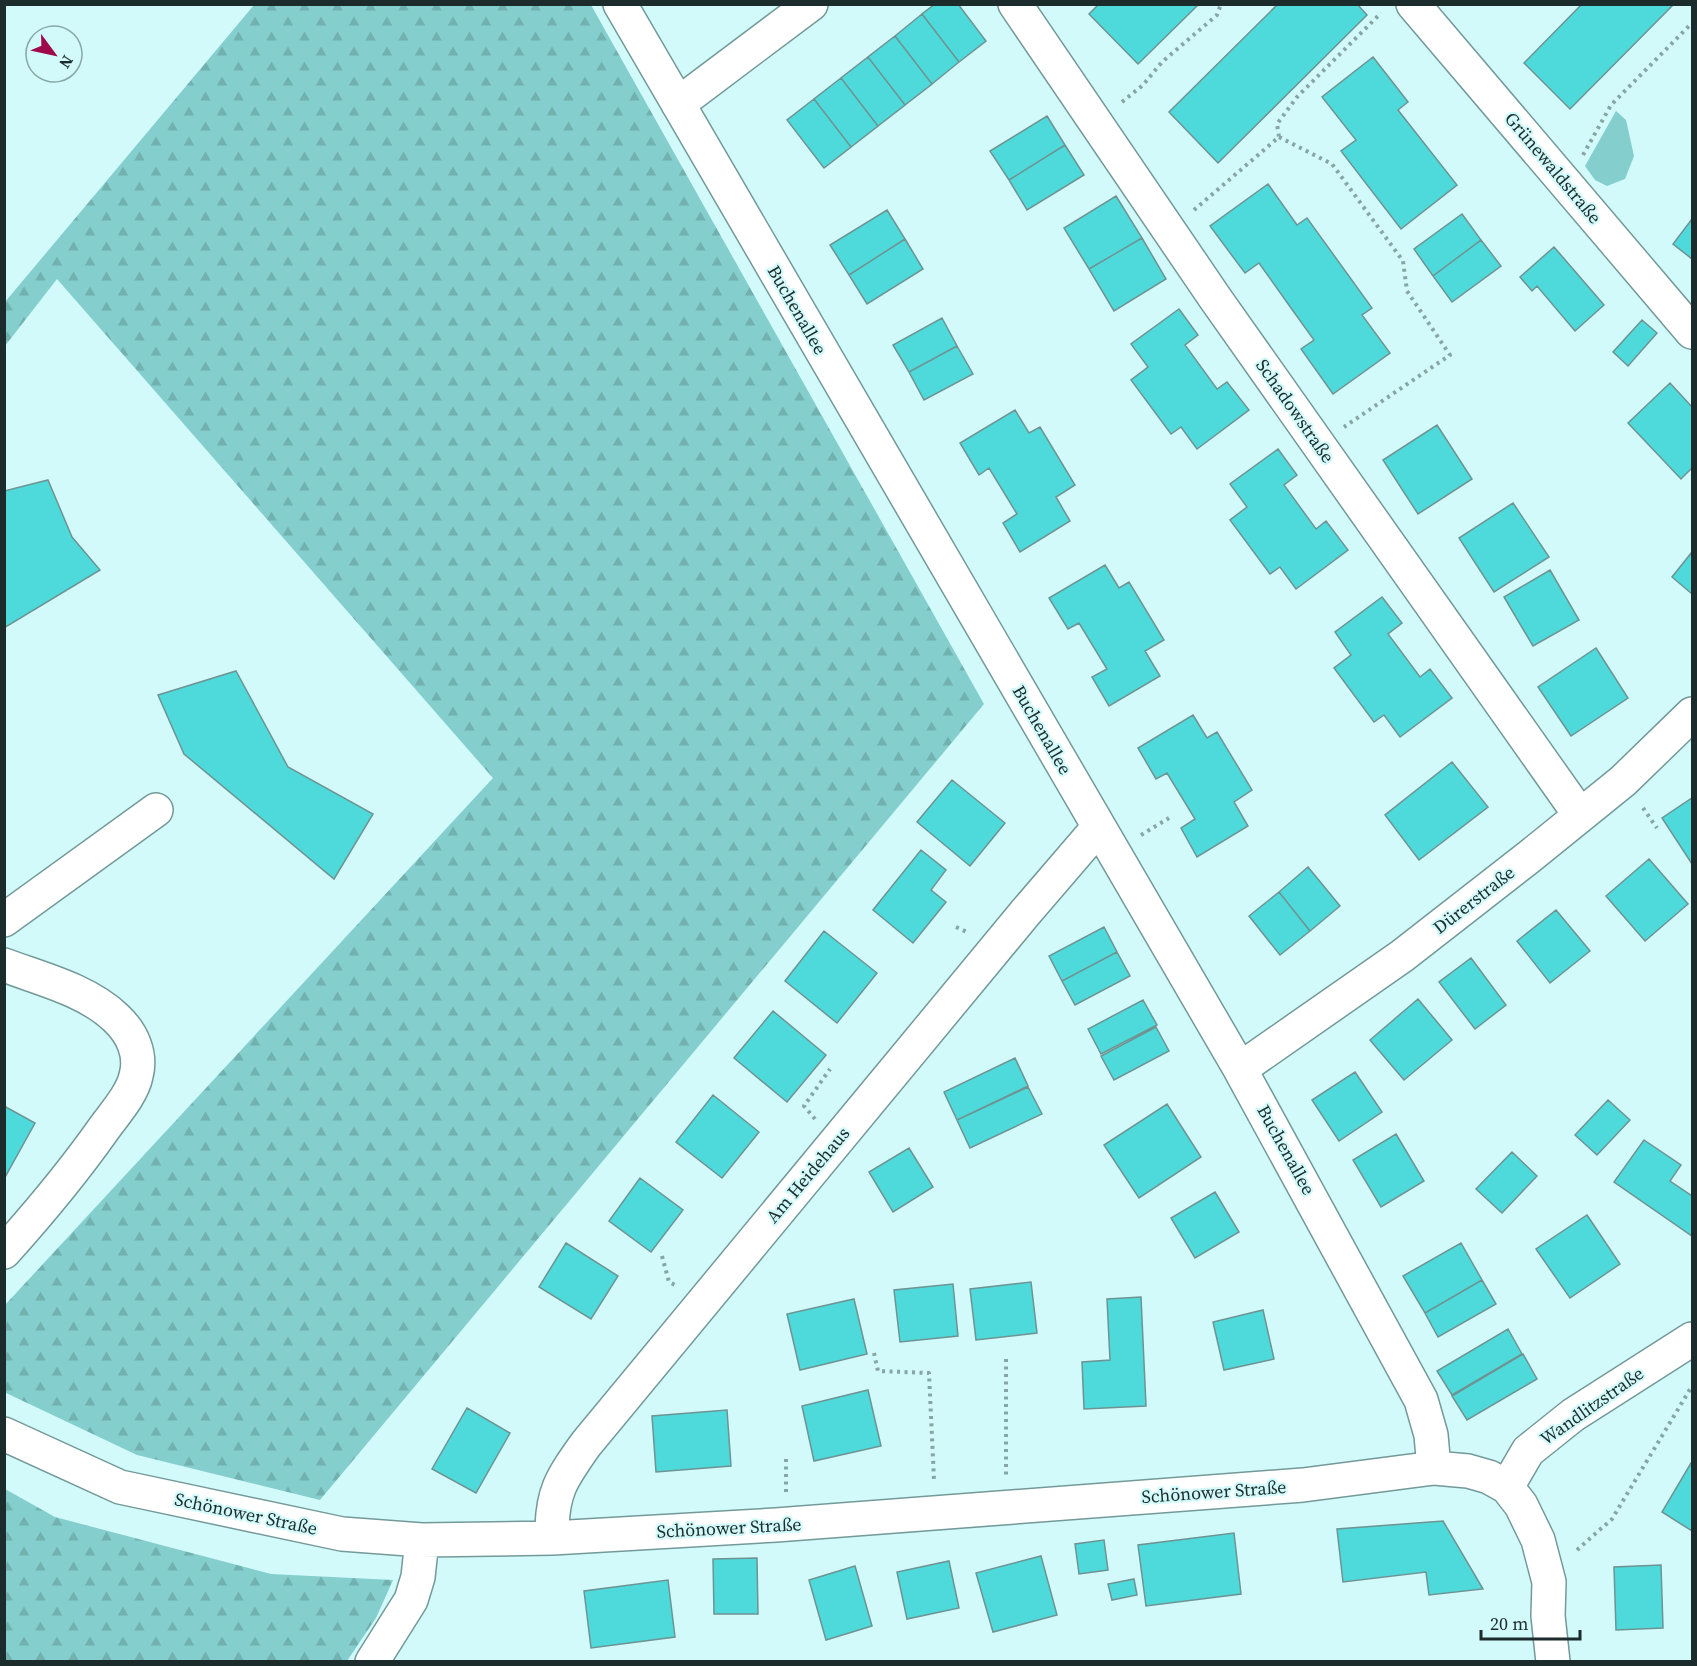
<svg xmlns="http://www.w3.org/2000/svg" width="1697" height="1666" viewBox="0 0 1697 1666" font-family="'Source Serif 4',serif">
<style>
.forest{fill:url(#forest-firs)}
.green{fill:#84cecd}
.building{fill:#4edada;stroke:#6e9393;stroke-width:1.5}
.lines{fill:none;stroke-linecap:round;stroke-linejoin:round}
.minor-casing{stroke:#749999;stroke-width:36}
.path{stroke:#87a5a5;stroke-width:4;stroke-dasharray:3 4.5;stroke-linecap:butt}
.minor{stroke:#fff;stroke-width:33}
.labels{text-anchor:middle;stroke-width:4.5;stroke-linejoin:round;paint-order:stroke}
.street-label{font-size:18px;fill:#1c2b2b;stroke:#d2fafa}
</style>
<defs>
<pattern id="forest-firs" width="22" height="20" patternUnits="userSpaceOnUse" patternTransform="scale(1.5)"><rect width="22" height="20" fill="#84cecd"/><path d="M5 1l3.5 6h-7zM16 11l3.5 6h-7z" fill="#71b1b0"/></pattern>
</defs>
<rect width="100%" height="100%" fill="#d2fafa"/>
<path class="forest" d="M 254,5 L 591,5 L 984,704 L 320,1500 L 137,1455 L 4,1392 L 5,1305 L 493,778 L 57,279 L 5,346 L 5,302 Z
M 5,1489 L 55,1517 L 271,1574 L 393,1580 L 376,1618 L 347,1661 L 5,1661 Z"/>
<path class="green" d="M 1616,111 L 1626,120 L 1634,156 L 1625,179 L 1607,186 L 1595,180 L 1585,166 Z"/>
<path class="building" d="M 935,4 L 958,4 L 986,41 L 959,62 L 922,14 Z
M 1099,4 L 1199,4 L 1138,64 L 1089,14 Z
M 1278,4 L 1357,4 L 1367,15 L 1218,163 L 1169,112 Z
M 1582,4 L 1674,4 L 1570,109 L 1524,63 Z
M 922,14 L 959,62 L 932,84 L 895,36 Z
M 895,36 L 932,84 L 905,105 L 868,57 Z
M 868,57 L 905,105 L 878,126 L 841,78 Z
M 1373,57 L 1408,102 L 1398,110 L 1457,185 L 1401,229 L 1341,151 L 1356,140 L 1322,97 Z
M 841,78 L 878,126 L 851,147 L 814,99 Z
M 814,99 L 851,147 L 824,168 L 787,120 Z
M 1047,116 L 1065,145 L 1009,180 L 990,151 Z
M 1065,145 L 1084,175 L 1027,210 L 1009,180 Z
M 1268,184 L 1297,225 L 1307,218 L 1372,308 L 1362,315 L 1390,353 L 1333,394 L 1301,349 L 1314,340 L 1291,308 L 1259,263 L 1245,273 L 1210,226 Z
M 1116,196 L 1142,238 L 1089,269 L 1064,228 Z
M 887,210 L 905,239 L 849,275 L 830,245 Z
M 1462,214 L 1481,240 L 1433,276 L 1414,249 Z
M 1692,219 L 1692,259 L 1673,244 Z
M 1142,238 L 1166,279 L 1114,311 L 1089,269 Z
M 905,239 L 923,269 L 867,304 L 849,275 Z
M 1481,240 L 1501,266 L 1452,302 L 1433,276 Z
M 1554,247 L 1604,305 L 1575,331 L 1537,286 L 1532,291 L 1520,277 Z
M 1179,309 L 1198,335 L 1185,345 L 1217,389 L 1227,382 L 1249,410 L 1197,449 L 1181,427 L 1171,434 L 1131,380 L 1148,367 L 1131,344 Z
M 942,318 L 957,346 L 909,372 L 893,345 Z
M 1642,320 L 1657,333 L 1628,366 L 1613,352 Z
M 957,346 L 973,374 L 924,400 L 909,372 Z
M 1670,383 L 1692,407 L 1692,468 L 1681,479 L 1628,423 Z
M 1015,410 L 1029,433 L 1040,427 L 1075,485 L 1056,497 L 1070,521 L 1020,552 L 1003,523 L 1017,514 L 989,468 L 979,475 L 960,443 Z
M 1437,425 L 1472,479 L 1418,514 L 1383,460 Z
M 1278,449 L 1297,475 L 1284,485 L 1316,529 L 1326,521 L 1348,550 L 1296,589 L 1280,567 L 1270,574 L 1230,520 L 1247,507 L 1230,484 Z
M 48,480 L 72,537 L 100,570 L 4,628 L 4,491 Z
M 1513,503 L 1549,557 L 1494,592 L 1459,538 Z
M 1692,552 L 1692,594 L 1672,577 Z
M 1105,565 L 1119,588 L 1129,582 L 1164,640 L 1145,651 L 1160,676 L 1109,706 L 1092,677 L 1107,669 L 1079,623 L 1068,629 L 1049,598 Z
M 1550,570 L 1579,620 L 1533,646 L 1504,597 Z
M 1382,597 L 1402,623 L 1388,634 L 1420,677 L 1430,669 L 1452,698 L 1400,737 L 1384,715 L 1374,722 L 1334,668 L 1351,655 L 1335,632 Z
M 1596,648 L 1628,698 L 1571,736 L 1538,687 Z
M 236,671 L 288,767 L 373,814 L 334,879 L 184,754 L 158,695 Z
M 1193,715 L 1207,738 L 1217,732 L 1252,790 L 1234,802 L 1248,826 L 1197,857 L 1181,828 L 1195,819 L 1167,773 L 1156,779 L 1138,748 Z
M 1452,762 L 1488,807 L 1419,860 L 1385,815 Z
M 952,780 L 1005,823 L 970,866 L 917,822 Z
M 1692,798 L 1692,864 L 1662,818 Z
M 921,850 L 946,870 L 931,890 L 946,902 L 913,943 L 873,910 Z
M 1649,859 L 1688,904 L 1645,941 L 1606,896 Z
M 1308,867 L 1340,906 L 1310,931 L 1279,892 Z
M 1279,892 L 1310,931 L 1280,955 L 1249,916 Z
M 1556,910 L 1590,951 L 1550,983 L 1517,941 Z
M 1104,927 L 1117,952 L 1062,981 L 1049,956 Z
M 824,931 L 877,973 L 837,1023 L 785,981 Z
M 1117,952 L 1130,976 L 1075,1005 L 1062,981 Z
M 1471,958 L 1506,1005 L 1475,1029 L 1439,982 Z
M 1418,999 L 1452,1040 L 1404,1080 L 1370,1040 Z
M 1143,1000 L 1157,1025 L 1101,1054 L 1088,1029 Z
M 773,1011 L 826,1055 L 787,1102 L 734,1058 Z
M 1156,1027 L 1169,1051 L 1114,1080 L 1101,1056 Z
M 1015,1058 L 1028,1086 L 957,1120 L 944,1092 Z
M 1355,1072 L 1382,1112 L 1339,1141 L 1312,1100 Z
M 1028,1087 L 1042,1114 L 970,1148 L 957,1120 Z
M 713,1095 L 759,1132 L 722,1178 L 676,1142 Z
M 1608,1100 L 1630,1120 L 1597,1155 L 1575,1135 Z
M 1167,1104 L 1201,1157 L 1139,1198 L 1104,1145 Z
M 4,1106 L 35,1123 L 4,1179 Z
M 1396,1134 L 1424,1181 L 1381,1207 L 1353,1160 Z
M 1644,1140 L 1681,1165 L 1670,1181 L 1692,1196 L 1692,1236 L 1614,1182 Z
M 909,1148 L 933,1187 L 893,1212 L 869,1172 Z
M 1512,1152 L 1537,1176 L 1502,1213 L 1476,1189 Z
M 640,1178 L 683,1210 L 651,1252 L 609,1221 Z
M 1215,1192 L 1239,1232 L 1195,1258 L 1171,1218 Z
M 1587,1215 L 1620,1264 L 1570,1298 L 1536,1249 Z
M 566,1243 L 618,1276 L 591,1319 L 539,1287 Z
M 1461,1243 L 1482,1280 L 1425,1313 L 1403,1276 Z
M 1482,1280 L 1496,1304 L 1438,1337 L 1425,1313 Z
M 1031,1282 L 1037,1333 L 976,1340 L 970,1289 Z
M 953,1284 L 958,1336 L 900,1342 L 894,1290 Z
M 1141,1297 L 1146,1406 L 1084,1409 L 1082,1362 L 1110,1360 L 1107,1299 Z
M 854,1299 L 867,1354 L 800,1370 L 787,1314 Z
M 1263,1310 L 1274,1359 L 1224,1370 L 1213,1322 Z
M 1508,1329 L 1522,1354 L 1452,1395 L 1437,1371 Z
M 1523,1354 L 1537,1379 L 1467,1420 L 1452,1396 Z
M 868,1390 L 881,1446 L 814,1461 L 802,1406 Z
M 467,1408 L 510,1433 L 476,1493 L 432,1469 Z
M 727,1410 L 731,1466 L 656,1472 L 652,1416 Z
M 1691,1463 L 1692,1463 L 1692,1531 L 1662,1512 Z
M 1443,1521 L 1483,1589 L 1429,1595 L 1426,1572 L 1343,1582 L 1337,1529 Z
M 1234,1533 L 1241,1594 L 1146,1606 L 1138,1545 Z
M 1104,1540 L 1108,1570 L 1079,1574 L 1075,1544 Z
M 1041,1556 L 1057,1615 L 993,1632 L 976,1573 Z
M 757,1558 L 758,1614 L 714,1614 L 713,1559 Z
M 949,1561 L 959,1608 L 907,1619 L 897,1572 Z
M 1661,1565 L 1663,1628 L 1616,1630 L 1614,1567 Z
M 855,1566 L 872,1626 L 826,1640 L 809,1580 Z
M 1134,1579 L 1137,1595 L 1112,1600 L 1108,1584 Z
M 668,1580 L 675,1637 L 591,1648 L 584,1591 Z"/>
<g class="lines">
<g class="minor-casing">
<path id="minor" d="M 620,4 L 1240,1069 L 1421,1400 L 1431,1435 L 1434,1468
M 1015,4 L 1215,298 L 1580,815
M 1413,4 L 1692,332
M 678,104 L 811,4
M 4,920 L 156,810
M 4,965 C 41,979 87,990 116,1018 C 132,1033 142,1054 136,1076 C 132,1094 116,1112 105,1127 C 74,1171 40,1212 4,1252
M 1240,1069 L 1402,956 L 1529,857 L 1623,781 L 1692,714
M 4,1434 L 120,1487 L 342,1534 L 422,1540 L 552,1538 L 776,1525 L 1303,1485 L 1434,1468 L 1468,1471 L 1489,1477 L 1507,1487 L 1521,1505 L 1538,1540 L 1549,1582 L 1548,1616 L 1553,1662
M 1507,1487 L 1528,1451 L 1573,1415 L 1692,1339
M 552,1538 C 551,1493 561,1479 586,1444 L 1025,913 L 1098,828
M 372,1662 L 411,1600 L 418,1577 L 422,1540"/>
</g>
<path class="path" d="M 1122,102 L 1143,85 L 1162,62 L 1217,15 L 1221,4
M 1279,137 L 1332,164 L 1403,261 L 1407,291 L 1450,355 L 1344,427
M 1583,155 L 1611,105 L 1692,23
M 1194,210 L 1279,137 L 1277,124 L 1297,97 L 1381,13
M 1643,808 L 1657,828
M 1141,835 L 1169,818
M 956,927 L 967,932
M 815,1119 L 804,1106 L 830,1069
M 662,1256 L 669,1282 L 675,1285
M 874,1353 L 878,1371 L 929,1373 L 934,1480
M 1006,1359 L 1006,1475
M 786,1492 L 786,1459
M 1577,1550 L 1612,1519 L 1692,1386"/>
<use href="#minor" class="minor"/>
</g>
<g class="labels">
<g class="street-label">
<text transform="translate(1553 168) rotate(50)" y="6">Grünewaldstraße</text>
<text transform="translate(797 310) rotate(60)" y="6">Buchenallee</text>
<text transform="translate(1295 411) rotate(55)" y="6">Schadowstraße</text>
<text transform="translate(1042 730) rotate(60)" y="6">Buchenallee</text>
<text transform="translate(1474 900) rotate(-38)" y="6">Dürerstraße</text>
<text transform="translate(1286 1150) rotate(61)" y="6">Buchenallee</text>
<text transform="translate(808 1175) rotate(-50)" y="6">Am Heidehaus</text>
<text transform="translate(1592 1406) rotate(-35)" y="6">Wandlitzstraße</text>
<text transform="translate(1214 1492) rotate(-4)" y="6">Schönower Straße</text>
<text transform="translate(246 1514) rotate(12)" y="6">Schönower Straße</text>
<text transform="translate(729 1528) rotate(-3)" y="6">Schönower Straße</text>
</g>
</g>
<rect width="1697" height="1666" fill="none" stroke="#1c2b2b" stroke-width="12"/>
<g transform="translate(54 54) rotate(123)"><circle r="28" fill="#d2fafa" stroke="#89a7a7" stroke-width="1.5"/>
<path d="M0-4.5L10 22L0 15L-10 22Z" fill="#a0084c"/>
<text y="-9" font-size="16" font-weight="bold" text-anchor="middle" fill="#1c2b2b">N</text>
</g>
<path d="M1481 1630v9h99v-9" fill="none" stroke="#1c2b2b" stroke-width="3"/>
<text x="1490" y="1630" font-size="18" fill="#1c2b2b" stroke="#d2fafa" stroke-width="4.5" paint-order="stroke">20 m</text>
</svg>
